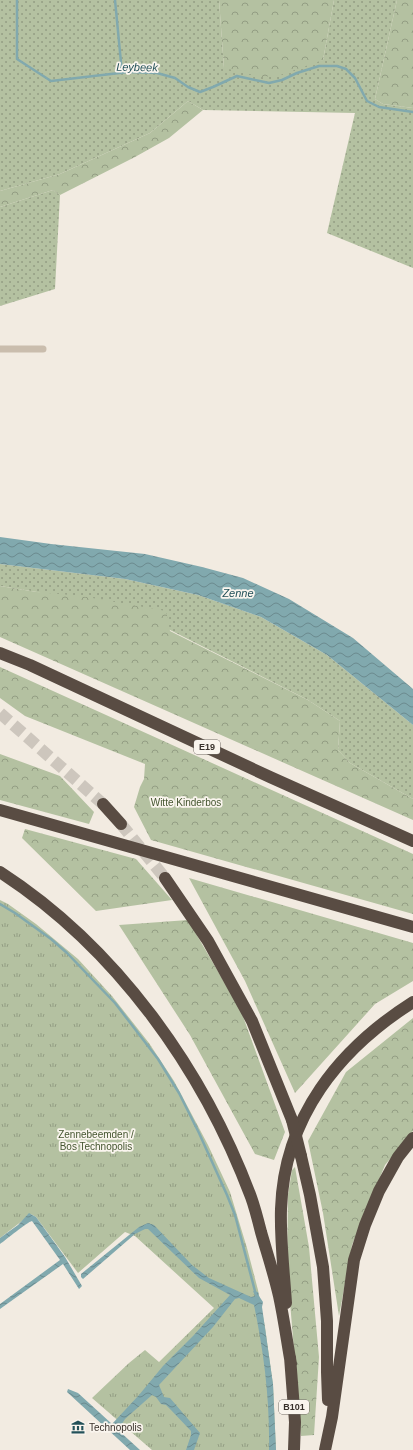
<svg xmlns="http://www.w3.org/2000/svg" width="413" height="1450" viewBox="0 0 413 1450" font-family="Arial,sans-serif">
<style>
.grass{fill:url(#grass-dots)}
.forest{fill:url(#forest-crowns)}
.park{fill:url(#park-tufts)}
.water{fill:url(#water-waves)}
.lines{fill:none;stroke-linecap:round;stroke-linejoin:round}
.stream{stroke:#81a9ae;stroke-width:2.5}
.highway-tunnel{stroke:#cdc6bd;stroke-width:12;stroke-dasharray:12 6;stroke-linecap:butt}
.street{stroke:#cabdad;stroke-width:7}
.highway{stroke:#594c43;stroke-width:12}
.highway-bridge{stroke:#594c43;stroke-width:12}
.labels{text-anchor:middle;stroke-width:3.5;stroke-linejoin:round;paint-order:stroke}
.shield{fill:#faf5ee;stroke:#736c66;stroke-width:1}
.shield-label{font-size:9px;font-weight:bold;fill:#39312b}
.park-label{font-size:10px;fill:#455630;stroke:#faf5ee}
.poi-label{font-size:10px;fill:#39312b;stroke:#faf5ee;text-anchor:start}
.water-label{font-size:11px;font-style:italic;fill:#235159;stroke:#faf5ee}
</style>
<defs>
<pattern id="grass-dots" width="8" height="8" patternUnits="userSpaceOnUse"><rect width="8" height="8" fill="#b4c1a1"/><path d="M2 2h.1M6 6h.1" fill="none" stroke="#939d83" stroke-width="1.8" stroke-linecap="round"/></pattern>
<pattern id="forest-crowns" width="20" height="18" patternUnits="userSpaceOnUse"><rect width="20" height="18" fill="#b4c1a1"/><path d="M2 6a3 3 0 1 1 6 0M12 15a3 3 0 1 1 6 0" fill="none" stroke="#939d83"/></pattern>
<pattern id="park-tufts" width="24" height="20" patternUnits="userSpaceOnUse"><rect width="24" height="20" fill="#b4c1a1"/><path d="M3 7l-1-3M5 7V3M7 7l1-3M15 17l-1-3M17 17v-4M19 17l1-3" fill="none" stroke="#939d83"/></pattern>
<pattern id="water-waves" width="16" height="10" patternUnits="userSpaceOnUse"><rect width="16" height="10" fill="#81a9ae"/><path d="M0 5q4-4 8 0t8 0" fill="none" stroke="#6b8a8e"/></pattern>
</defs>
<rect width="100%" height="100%" fill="#f2ebe1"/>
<path class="grass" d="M 0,0 L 219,0 L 224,68 L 323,60 L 334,0 L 397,0 L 375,99 L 383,104 L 413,108 L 413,268 L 327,233 L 355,113 L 203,110 L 188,101 L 150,133 L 60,174 L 0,191 Z
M 53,190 L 60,195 L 55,289 L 0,306 L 0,207 Z
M 0,564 L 125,579 L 198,595 L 261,617 L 327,655 L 413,725 L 413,799 L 350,763 L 338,750 L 340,721 L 308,700 L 170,630 L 37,592 L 0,586 Z"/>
<path class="forest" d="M 219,0 L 334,0 L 323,60 L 280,75 L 263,77 L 224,68 Z
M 397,0 L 413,0 L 413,108 L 383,104 L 375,99 Z
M 188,101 L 203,110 L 169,138 L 135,157 L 60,195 L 53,190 L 0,207 L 0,191 L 60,174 L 150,133 Z
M 0,586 L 37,592 L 81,596 L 166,611 L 170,631 L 308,700 L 340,721 L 338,750 L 350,763 L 413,799 L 413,820 L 0,637 Z
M 0,667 L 413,854 L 413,914 L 151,840 L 134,807 L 140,787 L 144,779 L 145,764 L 25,716 L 0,698 Z
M 0,754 L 60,776 L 94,812 L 89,824 L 0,800 Z
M 25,829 L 136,859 L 172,900 L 96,911 L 22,838 Z
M 189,878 L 413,943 L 413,981 L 375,1004 L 295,1093 L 245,981 Z
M 188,920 L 241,1011 L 285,1132 L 274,1160 L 255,1154 L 190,1035 L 119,925 Z
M 413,1018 L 413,1131 L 385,1165 L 352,1245 L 339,1316 L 323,1213 L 308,1141 L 346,1072 Z
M 295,1167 L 309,1247 L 319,1357 L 314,1435 L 301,1436 L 287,1265 L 288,1195 L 292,1170 Z"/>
<path class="park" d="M 0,900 L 8,904 L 36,924 L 78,959 L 112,996 L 149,1043 L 174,1081 L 208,1145 L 230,1192 L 247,1248 L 258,1290 L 265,1327 L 273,1385 L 276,1450 L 152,1450 L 92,1398 L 129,1363 L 145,1350 L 159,1362 L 214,1308 L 135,1236 L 125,1232 L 78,1273 L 36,1217 L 31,1214 L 0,1238 Z"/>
<path class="water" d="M 0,537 L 51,544 L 145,554 L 202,567 L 243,578 L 289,599 L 353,638 L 413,689 L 413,725 L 327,655 L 261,617 L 198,595 L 125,579 L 0,564 Z
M 29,1213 L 36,1217 L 65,1257 L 82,1286 L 79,1289 L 63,1264 L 0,1309 L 0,1304 L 60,1260 L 32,1221 C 27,1222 6,1240 0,1244 L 0,1238 L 18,1225 Z
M 148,1223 L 154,1225 L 192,1265 L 209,1278 L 251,1297 L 255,1296 L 253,1291 L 258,1292 L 259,1296 L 263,1302 L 262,1307 L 273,1384 L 276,1450 L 269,1450 C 270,1401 264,1353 254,1305 L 239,1298 L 235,1299 L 213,1327 L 159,1385 L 164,1397 L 170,1398 L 200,1433 L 194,1450 L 186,1450 L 191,1435 L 191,1431 L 171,1410 L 166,1405 L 161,1404 L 156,1397 L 152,1395 L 125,1419 L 118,1430 L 140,1450 L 130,1450 L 67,1392 L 68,1389 L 78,1393 L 112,1424 L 139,1395 L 163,1366 L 193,1336 L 230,1295 L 199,1278 L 148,1229 L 145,1229 L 135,1234 L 83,1279 L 81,1277 L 81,1274 L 139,1227 Z"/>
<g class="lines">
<path class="stream" d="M 17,0 L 17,59 L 51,81 L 128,72 L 157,73 L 175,78 L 188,87 L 200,92 L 213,87 L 237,76 L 269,83 L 282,80 L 297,73 L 319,66 L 337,66 L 346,69 L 355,78 L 367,101 L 379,107 L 413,112
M 115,0 L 122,73
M 0,904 L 15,913 L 51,939 L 67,953 L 115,1003 L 158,1059 L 179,1093 L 199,1133 L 227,1195 L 235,1215 L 256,1295"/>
<path class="highway-tunnel" d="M 0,713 L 103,804
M 121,824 L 165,878"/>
<path class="street" d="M 0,349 L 43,349"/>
<path class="highway" d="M 0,653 L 30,665 L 270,777 L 413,841
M 103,804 L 121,824
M 0,810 L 413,927
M 0,872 C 116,947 203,1069 251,1197 C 255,1208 258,1220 261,1232 C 267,1253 274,1274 279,1296 C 284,1319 287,1342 291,1364
M 165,878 L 208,941 L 252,1021 L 292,1120
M 301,1156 L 310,1195 L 323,1267 L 327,1321 L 327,1372 L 328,1400
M 286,1303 C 284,1272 280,1240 281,1209 C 284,1117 339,1049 413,1002
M 290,1357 L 295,1422 L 294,1450
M 325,1450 L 332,1417 L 354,1260 L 365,1225 L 379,1191 L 398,1157 L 413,1138"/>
<path class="highway-bridge" d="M 292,1120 L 301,1156"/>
</g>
<defs>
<g id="museum-bare" transform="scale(1.08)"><path d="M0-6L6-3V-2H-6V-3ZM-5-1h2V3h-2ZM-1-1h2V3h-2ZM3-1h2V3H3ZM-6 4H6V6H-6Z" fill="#235159" stroke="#faf5ee" stroke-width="2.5" paint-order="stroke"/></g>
</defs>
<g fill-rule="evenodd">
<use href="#museum-bare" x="78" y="1427"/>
</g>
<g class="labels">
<g class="shield">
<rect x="194" y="740" width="26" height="14" rx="3"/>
<rect x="279" y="1400" width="30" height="14" rx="3"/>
</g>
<g class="shield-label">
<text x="207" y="750">E19</text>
<text x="294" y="1410">B101</text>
</g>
<g class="park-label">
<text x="186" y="806">Witte Kinderbos</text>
<text x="96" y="1138">Zennebeemden /<tspan x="96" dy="12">Bos Technopolis</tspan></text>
</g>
<g class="poi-label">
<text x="89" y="1431">Technopolis</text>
</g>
<g class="water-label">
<text transform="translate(137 67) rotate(1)" y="4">Leybeek</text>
<text x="238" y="597">Zenne</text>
</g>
</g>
</svg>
